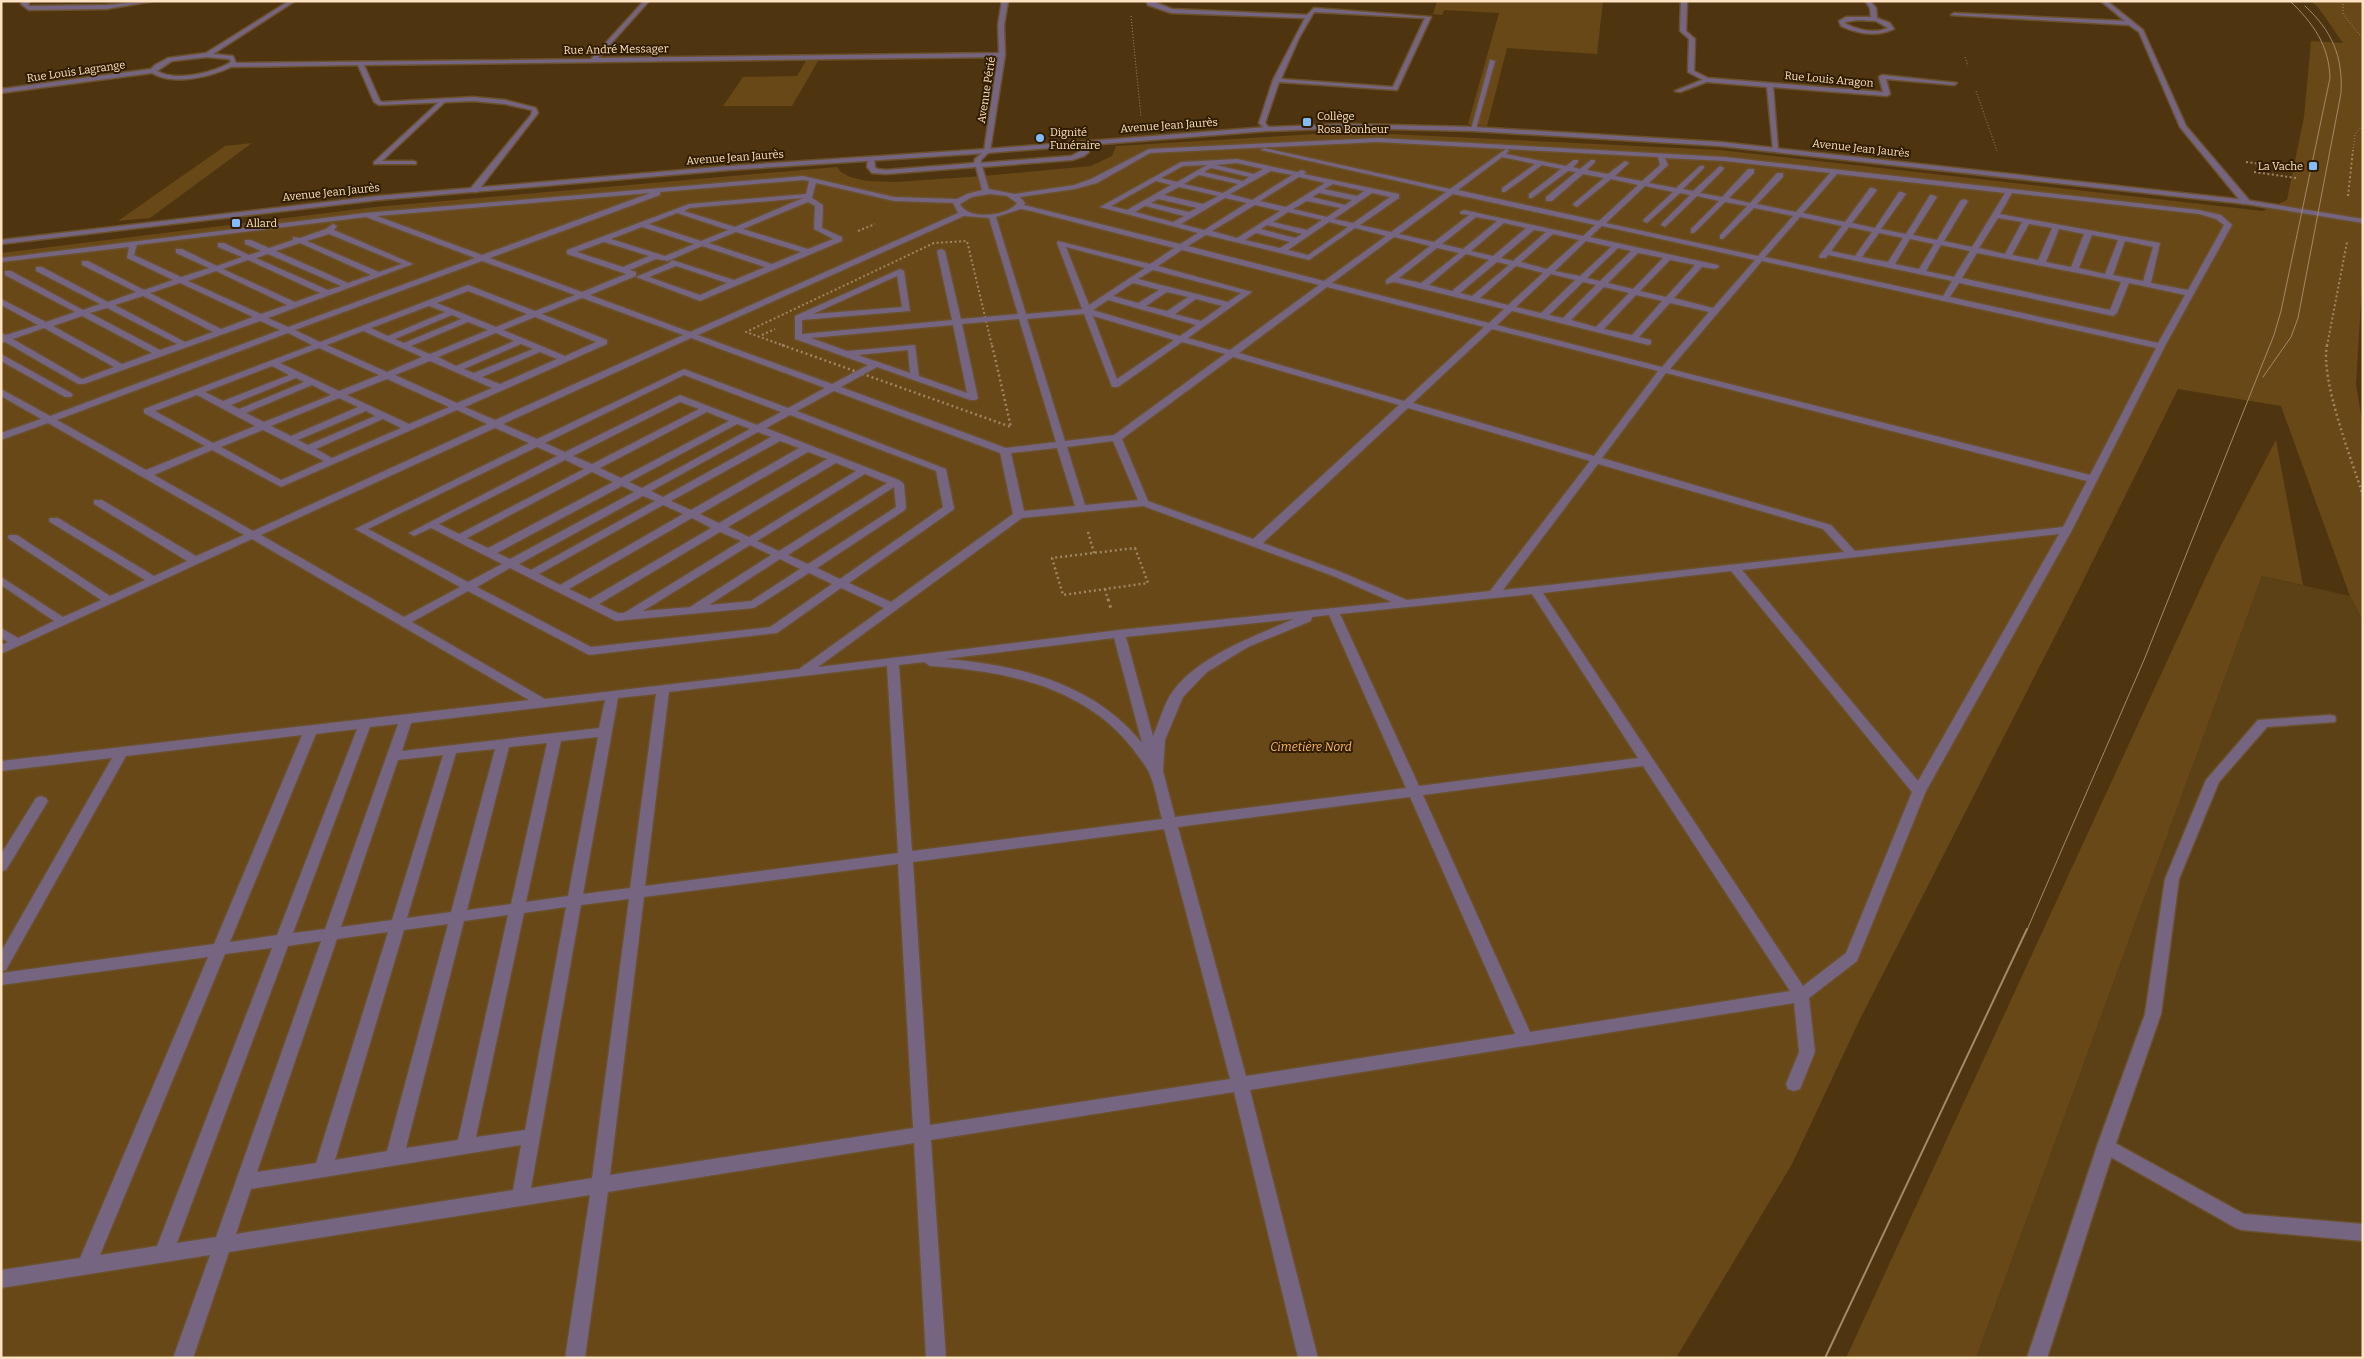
<svg xmlns="http://www.w3.org/2000/svg" width="2364" height="1359" viewBox="0 0 2364 1359" font-family="Bitter,serif">
<style>
.built{fill:#5c4016}
.green{fill:#694818}
.lines{fill:none;stroke-linecap:round;stroke-linejoin:round}
.service-casing{stroke:#6a512c;stroke-width:3}
.minor-casing{stroke:#6a512c;stroke-width:3}
.tertiary-casing{stroke:#6a512c;stroke-width:3}
.path-far3{stroke:#9f8562;stroke-width:1;stroke-dasharray:1 2;stroke-linecap:butt}
.path-far2{stroke:#9f8562;stroke-width:2;stroke-dasharray:2 2.5;stroke-linecap:butt}
.path-far1{stroke:#9f8562;stroke-width:2.5;stroke-dasharray:2 3;stroke-linecap:butt}
.path{stroke:#9f8562;stroke-width:3;stroke-dasharray:2.5 4;stroke-linecap:butt}
.service{fill:#766580;fill-rule:evenodd}
.minor{fill:#766580;fill-rule:evenodd}
.tertiary{fill:#766580;fill-rule:evenodd}
.tram-far1{stroke:#a38966;stroke-width:1}
.tram{stroke:#a38966;stroke-width:2}
.poi-dot{fill:#85bbfb;stroke:#301d01;stroke-width:2}
.labels{text-anchor:middle;stroke-width:4;stroke-linejoin:round;paint-order:stroke}
.far-street-label{font-size:11px;fill:#fee3c2;stroke:#301d01}
.far-poi-label{font-size:11px;fill:#fee3c2;stroke:#301d01;text-anchor:start}
.park-label{font-size:12px;font-style:italic;fill:#ffbd61;stroke:#301d01}
</style>
<rect width="100%" height="100%" fill="#4e3510"/>
<path class="built" d="M 2262,576 L 2350,596 L 2363,621 L 2363,1358 L 1976,1358 Z"/>
<path class="green" d="M 1437,1 L 1603,1 L 1597,54 L 1507,48 L 1487,126 L 1468,124 L 1499,13 L 1444,10 L 1442,15 L 1433,14 Z
M 2311,1 L 2363,1 L 2363,267 L 2356,385 L 2363,427 L 2363,621 L 2350,596 L 2281,406 L 2178,389 L 2078,591 L 1859,1021 L 1792,1164 L 1676,1358 L 1,1358 L 1,253 L 375,207 L 837,167 L 841,172 L 850,177 L 867,181 L 896,182 L 983,176 L 1091,166 L 1112,156 L 1116,146 L 1349,132 L 1719,150 L 2263,211 L 2287,200 L 2304,117 L 2311,41 L 2343,43 L 2318,7 Z
M 806,61 L 818,61 L 792,106 L 723,106 L 743,77 L 797,76 Z
M 252,143 L 150,218 L 118,221 L 225,146 Z
M 2276,440 L 2303,585 L 2262,576 L 1976,1358 L 1846,1358 L 2216,555 Z"/>
<g class="lines">
<g class="service-casing">
<path id="service" d="M 1707,78 L 1709,81 L 1680,92 L 1675,91 Z
M 441,100 L 446,101 L 382,161 L 414,161 L 416,162 L 416,164 L 374,164 L 374,162 Z
M 1378,138 L 1725,157 L 2199,210 L 2221,215 L 2232,225 L 2165,346 L 2072,530 L 1926,791 L 1857,961 L 1809,998 L 1815,1052 L 1800,1089 L 1794,1091 L 1788,1089 L 1786,1084 L 1799,1052 L 1794,1003 L 1250,1090 L 1318,1358 L 1298,1358 L 1234,1092 L 931,1140 L 946,1358 L 926,1358 L 914,1143 L 608,1192 L 585,1358 L 565,1358 L 590,1195 L 229,1252 L 193,1358 L 173,1358 L 210,1255 L 1,1288 L 1,1270 L 80,1258 L 208,957 L 1,985 L 1,973 L 214,944 L 302,735 L 126,756 L 6,970 L 1,972 L 1,952 L 112,758 L 1,771 L 1,761 L 529,700 L 252,539 L 1,654 L 1,645 L 8,642 L 1,638 L 1,628 L 18,638 L 54,621 L 1,585 L 1,577 L 63,617 L 101,600 L 9,539 L 8,537 L 9,535 L 17,535 L 110,596 L 145,580 L 50,522 L 49,520 L 50,518 L 58,518 L 154,576 L 187,561 L 94,504 L 94,500 L 102,500 L 196,556 L 244,535 L 48,423 L 1,440 L 1,433 L 41,419 L 1,396 L 1,389 L 50,416 L 280,330 L 260,321 L 84,384 L 78,384 L 5,342 L 1,343 L 1,333 L 6,335 L 38,325 L 1,305 L 1,299 L 46,322 L 75,312 L 5,275 L 5,271 L 11,271 L 83,310 L 100,304 L 36,271 L 36,267 L 42,267 L 108,302 L 136,292 L 82,265 L 82,261 L 88,261 L 144,290 L 173,280 L 127,258 L 129,247 L 1,262 L 1,258 L 365,213 L 803,176 L 894,197 L 957,199 L 967,194 L 982,190 L 976,167 L 886,174 L 872,173 L 867,167 L 868,159 L 871,157 L 874,159 L 875,167 L 877,169 L 886,170 L 974,163 L 975,159 L 987,149 L 990,151 L 981,160 L 981,163 L 1071,156 L 1083,150 L 1081,143 L 1086,142 L 1089,152 L 1084,156 L 1072,160 L 982,167 L 989,189 L 1015,194 L 1074,185 L 1091,179 L 1149,149 ZM 1378,142 L 1506,149 L 1450,189 L 1264,148 L 1261,150 L 1446,192 L 1391,232 L 1360,225 L 1399,198 L 1399,194 L 1304,174 L 1306,172 L 1302,170 L 1297,172 L 1237,159 L 1181,162 L 1100,207 L 1198,233 L 1180,244 L 1024,205 L 1025,203 L 1020,197 L 1075,189 L 1097,183 L 1150,153 ZM 1507,149 L 1658,157 L 1660,165 L 1642,181 L 1615,176 L 1629,163 L 1625,161 L 1608,174 L 1587,170 L 1595,162 L 1595,160 L 1591,160 L 1580,169 L 1573,167 L 1578,162 L 1578,160 L 1574,160 L 1566,166 L 1506,154 L 1509,151 ZM 1502,157 L 1535,164 L 1502,188 L 1502,192 L 1505,192 L 1542,165 L 1561,169 L 1529,194 L 1529,198 L 1532,198 L 1568,171 L 1576,172 L 1546,197 L 1546,201 L 1552,201 L 1583,174 L 1604,178 L 1574,203 L 1573,205 L 1577,207 L 1611,179 L 1638,185 L 1599,221 L 1458,190 ZM 1665,158 L 1725,161 L 1830,173 L 1796,212 L 1757,204 L 1783,177 L 1783,173 L 1777,173 L 1750,203 L 1729,198 L 1754,173 L 1754,169 L 1748,169 L 1722,197 L 1700,193 L 1723,170 L 1724,168 L 1720,166 L 1693,191 L 1683,189 L 1704,168 L 1704,166 L 1700,166 L 1676,188 L 1649,183 L 1668,165 ZM 1237,163 L 1263,169 L 1254,174 L 1216,165 ZM 1207,165 L 1177,182 L 1161,178 L 1183,166 ZM 1211,168 L 1249,177 L 1243,181 L 1204,172 ZM 1271,171 L 1292,175 L 1252,200 L 1230,194 ZM 1837,174 L 2005,193 L 1972,247 L 1944,241 L 1968,201 L 1964,199 L 1960,201 L 1937,240 L 1913,235 L 1937,197 L 1933,195 L 1930,195 L 1906,234 L 1881,229 L 1906,194 L 1902,192 L 1899,192 L 1875,228 L 1852,223 L 1877,190 L 1873,188 L 1870,188 L 1845,222 L 1803,213 ZM 1199,175 L 1238,184 L 1223,193 L 1184,184 ZM 1299,177 L 1325,183 L 1286,207 L 1260,201 ZM 803,180 L 809,181 L 806,194 L 689,204 L 567,250 L 567,254 L 626,274 L 582,292 L 490,258 L 660,195 L 660,192 ZM 1156,181 L 1171,185 L 1127,210 L 1111,206 ZM 816,183 L 894,201 L 953,203 L 958,213 L 690,332 L 590,295 L 636,276 L 636,272 L 630,270 L 656,259 L 668,261 L 702,246 L 765,267 L 734,280 L 672,260 L 669,263 L 636,277 L 700,301 L 842,241 L 842,237 L 822,228 L 823,205 L 812,198 ZM 1333,184 L 1364,191 L 1357,196 L 1324,189 ZM 1645,186 L 1673,192 L 1644,219 L 1643,221 L 1647,223 L 1680,193 L 1690,195 L 1662,223 L 1661,225 L 1665,227 L 1697,196 L 1719,201 L 1691,229 L 1691,233 L 1694,233 L 1725,202 L 1747,206 L 1720,235 L 1720,239 L 1723,239 L 1754,208 L 1793,216 L 1758,256 L 1606,223 ZM 1179,187 L 1218,196 L 1203,204 L 1164,195 ZM 650,193 L 482,255 L 377,216 ZM 1319,193 L 1352,200 L 1345,205 L 1312,197 ZM 1372,193 L 1390,197 L 1353,223 L 1334,219 ZM 2012,193 L 2199,214 L 2216,219 L 2224,225 L 2188,290 L 2151,283 L 2160,243 L 2000,214 ZM 990,194 L 1007,196 L 1017,203 C 1008,216 968,221 960,204 L 972,197 ZM 1453,194 L 1595,225 L 1583,236 L 1464,210 L 1460,212 L 1461,214 L 1469,215 L 1434,242 L 1399,234 ZM 803,198 L 735,227 L 684,211 L 690,208 ZM 1225,198 L 1247,203 L 1204,230 L 1181,224 ZM 1158,199 L 1197,208 L 1189,212 L 1151,203 ZM 1307,201 L 1340,208 L 1327,217 L 1293,209 ZM 808,202 L 815,206 L 814,229 L 833,239 L 808,249 L 743,229 ZM 1255,205 L 1280,211 L 1237,238 L 1212,231 ZM 1145,206 L 1184,216 L 1173,222 L 1135,212 ZM 1021,209 L 1031,211 L 1174,248 L 1150,264 L 1058,241 L 1057,243 L 1082,309 L 1026,314 L 996,217 ZM 1288,212 L 1322,220 L 1307,230 L 1273,222 ZM 677,213 L 728,230 L 701,241 L 649,224 ZM 964,216 L 989,218 L 1018,314 L 961,319 L 945,251 L 941,249 L 937,251 L 952,320 L 802,334 L 802,320 L 910,311 L 904,271 L 900,269 L 795,316 L 795,339 L 868,365 L 832,384 L 698,335 ZM 366,217 L 475,258 L 288,327 L 268,318 L 413,264 L 334,230 L 337,226 L 333,224 L 326,229 L 300,238 L 293,237 L 293,240 L 269,248 L 251,240 L 245,240 L 245,244 L 261,251 L 249,255 L 224,243 L 218,243 L 218,247 L 242,257 L 217,266 L 182,249 L 176,249 L 176,253 L 209,268 L 181,277 L 134,255 L 137,245 ZM 1476,217 L 1497,221 L 1463,249 L 1442,244 ZM 1800,217 L 1842,226 L 1819,256 L 1820,258 L 1826,258 L 1828,255 L 1952,281 L 1943,296 L 1765,257 ZM 1998,218 L 2022,222 L 2005,254 L 1979,248 ZM 1329,222 L 1348,227 L 1308,255 L 1288,250 ZM 1504,223 L 1526,228 L 1493,256 L 1471,251 ZM 2029,224 L 2052,228 L 2038,260 L 2012,255 ZM 1267,225 L 1302,234 L 1295,238 L 1261,229 ZM 1602,226 L 1755,260 L 1713,308 L 1674,298 L 1702,267 L 1715,269 L 1719,267 L 1718,265 L 1590,237 ZM 642,227 L 694,244 L 665,256 L 611,239 ZM 1849,227 L 1872,232 L 1855,256 L 1831,251 ZM 1355,228 L 1386,236 L 1324,281 L 1188,246 L 1206,235 L 1309,260 ZM 2059,229 L 2084,234 L 2071,267 L 2046,262 ZM 1534,230 L 1546,232 L 1513,261 L 1501,258 ZM 736,232 L 801,252 L 772,264 L 709,243 ZM 1256,233 L 1290,242 L 1280,248 L 1245,240 ZM 1879,233 L 1903,238 L 1888,262 L 1862,257 ZM 329,234 L 402,264 L 379,272 L 307,241 ZM 1553,234 L 1579,240 L 1547,269 L 1521,262 ZM 2092,235 L 2118,240 L 2105,274 L 2079,268 ZM 1394,237 L 1430,246 L 1386,280 L 1386,284 L 1394,282 L 1504,309 L 1489,323 L 1332,283 ZM 1910,239 L 1934,244 L 1919,269 L 1895,264 ZM 1586,241 L 1611,247 L 1580,276 L 1555,271 ZM 2125,241 L 2153,247 L 2143,281 L 2113,275 ZM 604,242 L 649,256 L 623,267 L 577,252 ZM 300,243 L 371,275 L 348,283 L 276,251 ZM 1941,245 L 1970,251 L 1954,277 L 1926,271 ZM 1066,247 L 1145,268 L 1089,305 ZM 1437,248 L 1459,253 L 1421,283 L 1399,278 ZM 1618,248 L 1631,251 L 1600,281 L 1587,278 ZM 1182,250 L 1319,285 L 1230,350 L 1188,338 L 1252,292 L 1158,266 ZM 1638,253 L 1663,258 L 1633,289 L 1608,283 ZM 1977,253 L 2108,279 L 2121,282 L 2110,310 L 1962,278 ZM 268,254 L 341,286 L 328,290 L 256,258 ZM 1466,254 L 1489,260 L 1452,291 L 1429,285 ZM 248,260 L 320,293 L 295,302 L 223,269 ZM 1670,260 L 1695,265 L 1666,297 L 1640,291 ZM 482,261 L 575,295 L 535,311 L 468,285 L 320,342 L 295,330 ZM 1762,261 L 2156,348 L 2090,475 L 1670,369 ZM 1497,262 L 1509,265 L 1472,296 L 1460,293 ZM 676,266 L 727,283 L 700,295 L 649,277 ZM 1516,266 L 1543,273 L 1508,305 L 1480,298 ZM 1153,270 L 1241,293 L 1228,302 L 1138,279 ZM 216,271 L 287,305 L 261,314 L 188,281 ZM 1551,274 L 1575,280 L 1541,313 L 1516,307 ZM 897,276 L 902,307 L 813,314 ZM 1583,282 L 1596,285 L 1563,318 L 1549,315 ZM 180,283 L 253,317 L 221,329 L 150,293 ZM 1133,283 L 1159,290 L 1138,303 L 1113,296 ZM 1959,283 L 2113,316 L 2117,313 L 2129,283 L 2185,295 L 2158,343 L 1950,297 ZM 1327,287 L 1484,327 L 1404,401 L 1239,353 ZM 1604,287 L 1629,293 L 1596,327 L 1571,320 ZM 468,291 L 527,314 L 496,327 L 437,303 ZM 1167,292 L 1188,297 L 1167,311 L 1146,306 ZM 1636,295 L 1662,301 L 1632,335 L 1604,329 ZM 143,296 L 213,332 L 185,342 L 115,305 ZM 582,298 L 683,335 L 495,420 L 465,407 L 607,344 L 607,340 L 542,314 ZM 1196,299 L 1222,306 L 1201,321 L 1175,314 ZM 1108,300 L 1196,325 L 1180,336 L 1093,310 ZM 1670,303 L 1709,312 L 1662,367 L 1497,325 L 1512,311 L 1648,345 L 1651,344 L 1651,340 L 1639,337 ZM 429,306 L 445,312 L 388,336 L 371,328 ZM 107,308 L 177,344 L 160,350 L 90,313 ZM 1084,314 L 1112,387 L 1118,387 L 1182,342 L 1225,354 L 1114,435 L 1065,441 L 1027,319 ZM 452,315 L 461,319 L 404,343 L 395,339 ZM 82,316 L 152,353 L 122,364 L 53,326 ZM 1093,316 L 1174,340 L 1117,379 ZM 535,317 L 596,342 L 565,356 L 503,330 ZM 1019,319 L 1056,442 L 1006,448 L 841,387 L 877,367 L 970,400 L 976,400 L 978,398 L 962,324 ZM 468,322 L 488,330 L 430,354 L 411,346 ZM 953,325 L 967,393 L 919,376 L 915,345 L 847,351 L 811,338 ZM 44,328 L 114,367 L 82,379 L 13,339 ZM 1492,329 L 1658,371 L 1594,456 L 1413,403 ZM 363,331 L 422,357 L 387,372 L 327,345 ZM 288,333 L 312,345 L 144,409 L 144,413 L 205,446 L 146,470 L 57,420 ZM 496,333 L 514,341 L 456,366 L 438,357 ZM 691,338 L 825,388 L 788,408 L 684,369 L 537,439 L 503,424 ZM 521,344 L 533,349 L 474,373 L 464,369 ZM 319,348 L 370,371 L 379,375 L 339,391 L 280,363 ZM 908,350 L 910,373 L 858,355 ZM 540,352 L 557,359 L 500,384 L 482,377 ZM 1233,357 L 1399,405 L 1253,539 L 1148,501 L 1122,439 ZM 430,361 L 492,388 L 457,403 L 395,375 ZM 272,366 L 289,375 L 223,401 L 205,392 ZM 1666,373 L 2087,481 L 2063,527 L 1855,551 L 1831,525 L 1602,458 ZM 684,375 L 781,412 L 757,425 L 680,395 L 565,452 L 545,443 ZM 296,378 L 304,382 L 239,409 L 231,405 ZM 387,379 L 449,407 L 409,424 L 347,395 ZM 312,385 L 331,395 L 264,422 L 246,413 ZM 834,391 L 1000,453 L 1013,514 L 891,602 L 849,583 L 953,510 L 954,508 L 946,469 L 797,411 ZM 197,395 L 255,426 L 213,443 L 155,411 ZM 339,398 L 358,407 L 291,436 L 271,426 ZM 680,402 L 699,409 L 592,464 L 573,456 ZM 1408,408 L 1590,461 L 1490,591 L 1407,600 L 1341,572 L 1263,543 ZM 457,410 L 487,424 L 253,531 L 154,475 L 212,450 L 281,487 ZM 366,411 L 375,416 L 308,445 L 298,440 ZM 707,412 L 729,421 L 621,478 L 600,468 ZM 790,415 L 936,471 L 943,507 L 840,579 L 817,568 L 905,510 L 906,508 L 904,484 L 899,480 L 766,428 ZM 383,419 L 401,428 L 332,458 L 316,449 ZM 737,424 L 750,429 L 642,488 L 629,482 ZM 495,428 L 529,443 L 355,529 L 460,587 L 404,617 L 261,535 ZM 263,430 L 324,461 L 281,480 L 221,447 ZM 758,432 L 771,437 L 663,497 L 651,491 ZM 780,441 L 799,448 L 691,510 L 671,501 ZM 1113,441 L 1138,500 L 1085,505 L 1067,447 ZM 537,447 L 557,456 L 409,533 L 414,536 L 431,528 L 502,564 L 468,582 L 368,529 ZM 1057,448 L 1075,506 L 1024,511 L 1011,453 ZM 808,452 L 827,459 L 719,523 L 700,514 ZM 565,460 L 584,469 L 459,534 L 439,524 ZM 836,463 L 856,471 L 749,537 L 728,527 ZM 1598,464 L 1823,529 L 1844,552 L 1503,590 ZM 592,472 L 613,482 L 488,548 L 467,538 ZM 865,474 L 887,483 L 779,551 L 757,541 ZM 622,486 L 634,492 L 510,559 L 497,553 ZM 894,487 L 896,507 L 808,564 L 788,555 ZM 643,496 L 655,501 L 531,570 L 519,564 ZM 663,505 L 683,514 L 560,585 L 539,574 ZM 1143,506 L 1333,576 L 1392,602 L 1119,630 L 818,667 L 1022,518 ZM 692,518 L 711,528 L 590,599 L 569,589 ZM 720,532 L 741,541 L 624,613 L 618,613 L 599,604 ZM 2059,534 L 1918,781 L 1742,570 ZM 750,545 L 771,555 L 690,607 L 643,611 ZM 780,559 L 800,569 L 751,601 L 709,605 ZM 510,568 L 616,621 L 754,608 L 809,573 L 832,584 L 770,627 L 591,647 L 477,587 ZM 1731,571 L 1912,792 L 1846,953 L 1803,986 L 1543,593 ZM 841,588 L 884,608 L 799,669 L 545,699 L 412,622 L 468,591 L 589,655 L 777,633 ZM 1532,594 L 1638,758 L 1419,786 L 1340,614 ZM 1329,615 L 1406,788 L 1175,817 L 1163,771 L 1165,740 L 1183,697 L 1207,672 L 1248,647 L 1311,621 L 1312,617 ZM 1294,619 C 1256,635 1194,658 1171,694 C 1163,706 1159,723 1153,736 L 1126,637 ZM 1114,638 L 1142,743 C 1095,684 1017,664 945,659 ZM 924,662 L 930,666 C 1005,671 1084,686 1133,749 C 1138,757 1147,766 1150,775 C 1156,789 1158,805 1162,819 L 912,851 L 899,665 ZM 887,666 L 898,853 L 645,886 L 669,692 ZM 656,694 L 630,888 L 583,894 L 618,698 ZM 605,700 L 599,728 L 402,751 L 411,723 ZM 398,724 L 325,929 L 293,933 L 370,727 ZM 357,729 L 277,935 L 230,942 L 316,734 ZM 598,737 L 568,896 L 526,902 L 561,741 ZM 547,743 L 511,904 L 467,910 L 509,747 ZM 495,749 L 451,912 L 407,918 L 456,753 ZM 443,755 L 392,920 L 341,927 L 398,760 ZM 1643,766 L 1790,991 L 1530,1032 L 1423,795 ZM 1410,797 L 1515,1034 L 1246,1076 L 1178,827 ZM 1164,829 L 1230,1079 L 930,1125 L 913,862 ZM 898,864 L 913,1128 L 610,1175 L 644,897 ZM 629,899 L 592,1178 L 531,1188 L 581,905 ZM 566,907 L 525,1130 L 476,1137 L 524,913 ZM 508,915 L 458,1140 L 406,1148 L 464,921 ZM 448,924 L 387,1151 L 335,1160 L 404,930 ZM 388,932 L 316,1163 L 257,1172 L 337,939 ZM 321,941 L 216,1237 L 177,1243 L 288,946 ZM 272,948 L 157,1246 L 100,1255 L 225,954 ZM 521,1145 L 513,1190 L 236,1234 L 251,1189 Z
M 1,354 L 71,393 L 73,395 L 71,397 L 65,397 L 1,361 Z
M 41,796 L 46,798 L 48,801 L 6,870 L 1,871 L 1,854 L 36,798 Z
M 2106,1138 L 2244,1214 L 2363,1224 L 2363,1241 L 2242,1230 L 2236,1228 L 2100,1151 L 2097,1146 L 2100,1141 Z"/>
</g>
<g class="minor-casing">
<path id="minor" d="M 25,1 L 31,1 L 28,4 L 30,6 L 106,5 L 154,1 L 106,9 L 29,10 L 21,4 Z
M 289,1 L 295,1 L 213,54 L 233,56 L 236,63 L 591,59 L 644,1 L 649,1 L 598,58 L 999,53 L 998,25 L 1002,1 L 1008,1 L 1004,25 L 1005,55 L 990,151 L 987,153 L 984,151 L 998,57 L 364,65 L 380,101 L 382,102 L 473,97 L 505,100 L 536,108 L 538,113 L 477,192 L 471,192 L 471,188 L 531,115 L 532,110 L 505,104 L 473,101 L 379,105 L 374,102 L 358,65 L 231,67 C 210,77 173,86 152,73 L 1,93 L 1,89 L 151,69 L 155,65 L 168,58 L 206,53 ZM 207,57 L 229,59 L 231,62 C 213,73 176,82 157,71 L 172,61 Z
M 1146,1 L 1152,1 L 1172,9 L 1307,15 L 1314,8 L 1431,17 L 1397,90 L 1279,82 L 1265,123 L 1270,129 L 1267,131 L 1259,123 L 1273,80 L 1305,18 L 1171,13 L 1148,5 ZM 1314,12 L 1425,18 L 1393,87 L 1281,79 L 1299,38 Z
M 1681,1 L 1687,1 L 1686,31 L 1695,39 L 1694,71 L 1708,78 L 1883,92 L 1879,77 L 1882,75 L 1957,83 L 1954,85 L 1886,79 L 1890,94 L 1887,96 L 1773,87 L 1778,149 L 1773,150 L 1767,87 L 1707,82 L 1688,72 L 1689,39 L 1680,31 Z
M 1865,1 L 1870,1 L 1876,8 L 1877,18 L 1890,23 L 1894,29 C 1877,37 1858,34 1841,26 L 1839,21 L 1846,17 L 1871,17 L 1870,8 ZM 1858,20 L 1876,21 L 1888,28 C 1875,34 1859,30 1846,24 L 1845,22 Z
M 2101,1 L 2107,1 L 2143,30 L 2186,126 L 2249,200 L 2249,204 L 2243,204 L 2180,127 L 2139,32 L 2129,25 L 1951,15 L 1954,13 L 2125,21 Z
M 1490,60 L 1495,61 L 1476,129 L 1471,130 Z
M 2330,715 L 2335,716 L 2336,719 L 2335,722 L 2267,727 L 2219,782 L 2179,879 L 2161,1014 L 2115,1146 L 2047,1358 L 2027,1358 L 2097,1146 L 2145,1014 L 2165,879 L 2206,780 L 2258,720 Z"/>
</g>
<g class="tertiary-casing">
<path id="tertiary" d="M 1348,124 L 1473,127 L 1720,142 L 2246,200 L 2363,219 L 2363,223 L 2246,204 L 1720,146 L 1473,131 L 1348,128 L 1267,131 L 987,153 L 729,170 L 378,200 L 1,244 L 1,240 L 378,196 L 729,166 L 987,149 L 1267,127 Z"/>
</g>
<path class="path-far3" d="M 2343,1 L 2343,14 L 2363,39
M 1131,16 L 1141,117
M 1965,57 L 1968,66
M 1976,91 L 1997,151
M 2353,151 L 2355,134 L 2363,125"/>
<path class="path-far2" d="M 2246,162 L 2298,169
M 2254,172 L 2296,178
M 2348,196 L 2353,150
M 858,231 L 875,224
M 762,335 L 775,329
M 785,346 L 746,332 L 934,243 L 967,241 L 992,346
M 2327,346 L 2347,242"/>
<path class="path-far1" d="M 782,345 L 1011,427 L 992,345
M 2327,345 C 2320,380 2352,460 2363,496
M 1088,532 L 1094,553
M 1135,548 L 1148,583 L 1063,595 L 1052,558 Z
M 1105,589 L 1108,600"/>
<path class="path" d="M 1108,599 L 1111,609"/>
<use href="#service" class="service"/>
<use href="#minor" class="minor"/>
<use href="#tertiary" class="tertiary"/>
<path class="tram-far1" d="M 2263,377 L 2291,337 L 2298,318 L 2341,93 C 2343,56 2332,31 2305,6
M 2027,930 L 2144,660 L 2274,335 L 2281,311 L 2330,78 C 2329,45 2313,23 2290,1"/>
<path class="tram" d="M 1825,1358 L 2027,929"/>
</g>
<g class="poi-dot">
<rect x="1302" y="117" width="10" height="10" rx="2.5"/>
<circle cx="1040" cy="138" r="5"/>
<rect x="2308" y="161" width="10" height="10" rx="2.5"/>
<rect x="231" y="218" width="10" height="10" rx="2.5"/>
</g>
<g class="labels">
<g class="far-street-label">
<text transform="translate(616 49) rotate(-1)" y="4">Rue André Messager</text>
<text transform="translate(76 71) rotate(-8)" y="4">Rue Louis Lagrange</text>
<text transform="translate(1829 79) rotate(5)" y="4">Rue Louis Aragon</text>
<text transform="translate(986 90) rotate(-81)" y="4">Avenue Périé</text>
<text transform="translate(1169 125) rotate(-4)" y="4">Avenue Jean Jaurès</text>
<text transform="translate(1861 148) rotate(6)" y="4">Avenue Jean Jaurès</text>
<text transform="translate(735 157) rotate(-4)" y="4">Avenue Jean Jaurès</text>
<text transform="translate(331 192) rotate(-6)" y="4">Avenue Jean Jaurès</text>
</g>
<g class="far-poi-label">
<text x="1317" y="120">Collège<tspan x="1317" dy="13">Rosa Bonheur</tspan></text>
<text x="1050" y="136">Dignité<tspan x="1050" dy="13">Funéraire</tspan></text>
<text x="2303" y="170" text-anchor="end">La Vache</text>
<text x="246" y="227">Allard</text>
</g>
<g class="park-label">
<text x="1311" y="751">Cimetière Nord</text>
</g>
</g>
<rect width="2364" height="1359" fill="none" stroke="#fee3c2" stroke-width="5"/>
</svg>
